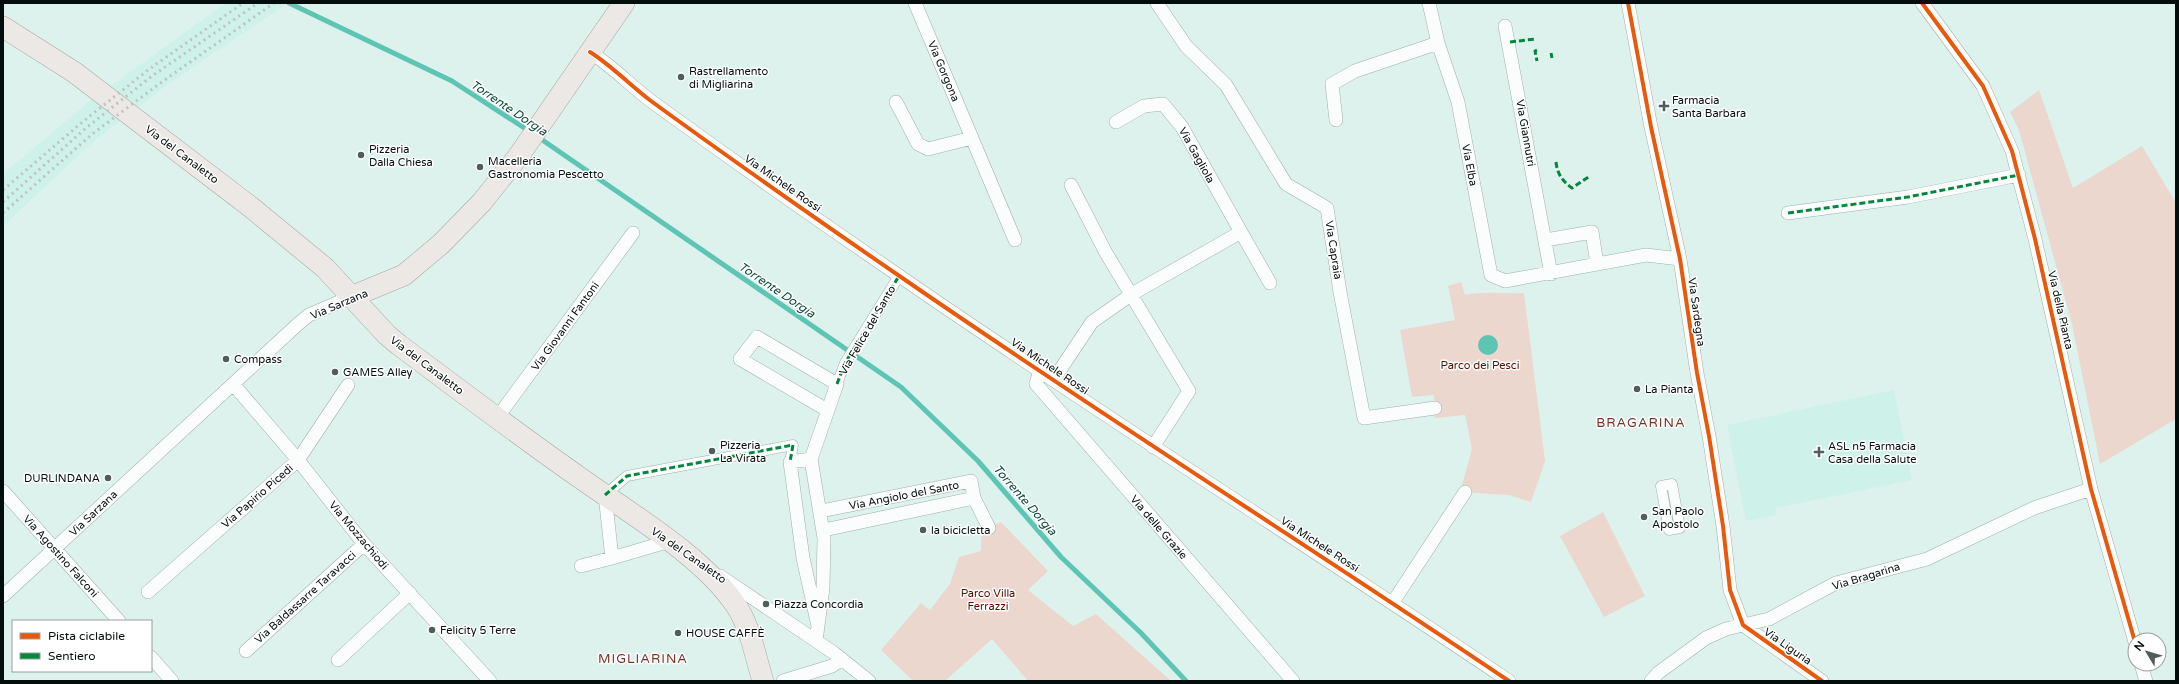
<svg xmlns="http://www.w3.org/2000/svg" width="2179" height="684" viewBox="0 0 2179 684" font-family="'Varela Round',sans-serif">
<style>
.built{fill:#cef1ea}
.green{fill:#ebd7ce}
.water{fill:#5ec4b4}
.lines{fill:none;stroke-linecap:round;stroke-linejoin:round}
.stream{stroke:#5ec4b4;stroke-width:5}
.pedestrian-casing{stroke:#9fafab;stroke-width:11}
.minor-casing{stroke:#9fafab;stroke-width:14}
.primary-casing{stroke:#a9a6a1;stroke-width:22}
.pedestrian{stroke:#fafdfc;stroke-width:10}
.minor{stroke:#fafdfc;stroke-width:13}
.primary{stroke:#ece8e6;stroke-width:21}
.rail{stroke:#bec2c2;stroke-width:3;stroke-dasharray:2 4;stroke-linecap:butt}
.quiet{stroke:#00873e;stroke-width:3;stroke-dasharray:6 3;stroke-linecap:butt}
.cycleway-casing{stroke:#fff;stroke-width:6}
.cycleway{stroke:#e8590c;stroke-width:4}
.poi-dot{fill:#4f5e5b;stroke:#fff;stroke-width:1.5}
.labels{text-anchor:middle;stroke-width:3;stroke-linejoin:round;paint-order:stroke}
.poi-label{font-size:11px;fill:#030e0c;stroke:#fff;text-anchor:start}
.street-label{font-size:11px;fill:#030e0c;stroke:#fff}
.park-label{font-size:11px;fill:#5c0900;stroke:#fff}
.water-label{font-size:12px;font-style:italic;fill:#0d463d;stroke:#fff}
.quarter-label{font-size:13px;letter-spacing:1px;fill:#783327;stroke:#fff}
</style>
<rect width="100%" height="100%" fill="#ddf2ed"/>
<path class="built" d="M 226,3 L 288,3 L 168,84 L 94,141 L 3,226 L 3,174 L 91,100 Z
M 1894,390 L 1912,480 L 1775,508 L 1776,515 L 1746,521 L 1727,425 Z"/>
<path class="green" d="M 2039,90 L 2073,188 L 2142,146 L 2176,203 L 2176,419 L 2100,464 L 2072,324 L 2019,130 L 2010,112 Z
M 1461,282 L 1465,295 C 1485,291 1504,294 1524,293 L 1545,461 L 1531,502 L 1509,495 L 1460,492 L 1472,449 L 1465,415 L 1435,418 L 1434,395 L 1412,397 L 1400,330 L 1455,320 L 1448,286 Z
M 1603,512 L 1645,596 L 1604,617 L 1560,536 Z
M 1001,522 L 1048,571 L 1028,590 L 1073,626 L 1096,614 L 1171,681 L 1028,681 L 992,639 L 945,681 L 913,681 L 881,650 L 921,603 L 930,610 L 950,584 L 959,557 L 981,551 L 981,531 Z"/>
<path class="water" d="M1478 345a10 10 0 1 1 20 0a10 10 0 1 1-20 0Z"/>
<g class="lines">
<path class="stream" d="M 289,3 L 452,81 L 529,131
M 538,137 L 901,387 L 978,461 L 1061,557 L 1141,633 L 1186,681"/>
<g class="pedestrian-casing">
<path id="pedestrian" d="M 837,384 L 845,363 L 899,276
M 1672,484 L 1680,528 L 1669,530 L 1661,486 Z
M 605,495 L 627,476 L 793,445 L 790,462"/>
</g>
<g class="minor-casing">
<path id="minor" d="M 915,3 L 1015,240
M 1157,3 L 1186,46 L 1226,85 L 1286,184 L 1327,208 L 1340,292 L 1364,418 L 1435,408
M 1429,3 L 1438,43 L 1458,102 L 1491,275 L 1505,281 L 1646,255 L 1680,259
M 1628,3 L 1651,127 L 1680,259 L 1697,373 L 1709,436 L 1723,526 L 1730,590 L 1743,625 L 1822,681
M 1922,3 L 1983,86 L 2012,151 L 2035,239 L 2091,489 L 2135,642
M 1505,26 L 1551,274
M 590,52 C 612,66 630,85 651,101 C 732,160 815,218 898,275 C 1099,414 1306,544 1509,681
M 896,102 L 918,144 L 928,149 L 972,138
M 1336,120 L 1332,84 L 1355,71 L 1438,43
M 1071,185 L 1106,253 L 1189,391 L 1153,447
M 1788,213 L 1908,197 L 2019,175
M 1241,232 L 1270,283
M 1546,240 L 1592,232 L 1597,264
M 1040,370 L 1036,384 L 1293,681
M 1054,379 L 1092,322 L 1132,294 L 1241,232 L 1182,127 L 1163,104 L 1144,106 L 1116,122
M 233,384 L 298,460 L 364,544 L 490,681
M 497,418 L 633,233
M 811,459 L 837,384 L 757,337 L 740,359 L 827,410
M 3,491 L 119,621
M 605,495 L 612,558 L 670,541
M 974,498 L 989,528
M 821,511 L 971,481 L 974,498 L 824,530
M 581,566 L 612,558
M 720,576 L 834,653 L 869,681
M 148,592 L 298,460 L 348,385
M 3,596 L 298,324 L 309,315 L 351,297
M 1393,602 L 1465,492
M 816,641 L 823,588 L 824,538 L 811,459 L 790,462 L 803,558 L 818,626
M 246,651 L 364,544
M 151,657 L 172,681
M 338,660 L 410,593
M 2141,664 L 2146,681
M 783,681 L 832,666 L 842,659
M 1651,681 L 1658,673 L 1706,638 L 1726,629 L 1769,619 L 1836,583 L 1927,559 L 2034,508 L 2091,489"/>
</g>
<g class="primary-casing">
<path id="primary" d="M 3,27 L 74,72 L 252,208 L 325,268 L 387,335 L 399,345 C 458,389 516,433 576,475 C 626,511 704,556 737,607 C 751,629 755,656 763,681
M 351,297 L 404,275 L 441,244 L 482,202 L 520,154 L 624,3"/>
</g>
<use href="#pedestrian" class="pedestrian"/>
<use href="#minor" class="minor"/>
<use href="#primary" class="primary"/>
<path class="rail" d="M 3,190 L 80,124 L 148,70 L 243,3
M 3,202 L 86,128 L 152,76 L 258,3
M 3,213 L 91,135 L 159,84 L 274,3"/>
<path class="quiet" d="M 1510,42 L 1535,39
M 1537,50 L 1535,51 L 1537,61
M 1551,53 L 1552,58
M 1556,162 C 1557,173 1562,181 1572,188 L 1590,176
M 1788,213 L 1908,197 L 2019,175
M 837,384 L 845,363 L 899,276
M 605,495 L 627,476 L 793,445 L 790,462"/>
<g class="cycleway-casing">
<path id="cycleway" d="M 1628,3 L 1651,127 L 1680,259 L 1697,373 L 1709,436 L 1723,526 L 1730,590 L 1743,625 L 1822,681
M 1922,3 L 1983,86 L 2012,151 L 2035,239 L 2091,489 L 2135,642
M 590,52 C 612,66 630,85 651,101 C 732,160 815,218 898,275 C 1099,414 1306,544 1509,681"/>
</g>
<use href="#cycleway" class="cycleway"/>
</g>
<g class="poi-dot">
<circle cx="681" cy="77" r="4"/>
<path d="M1662 100h4v4h4v4h-4v4h-4v-4h-4v-4h4z"/>
<circle cx="361" cy="155" r="4"/>
<circle cx="480" cy="167" r="4"/>
<circle cx="226" cy="359" r="4"/>
<circle cx="335" cy="372" r="4"/>
<circle cx="1637" cy="389" r="4"/>
<circle cx="712" cy="451" r="4"/>
<path d="M1817 446h4v4h4v4h-4v4h-4v-4h-4v-4h4z"/>
<circle cx="108" cy="478" r="4"/>
<circle cx="1644" cy="517" r="4"/>
<circle cx="923" cy="530" r="4"/>
<circle cx="766" cy="604" r="4"/>
<circle cx="432" cy="630" r="4"/>
<circle cx="678" cy="633" r="4"/>
</g>
<g class="labels">
<g class="poi-label">
<text x="689" y="75">Rastrellamento<tspan x="689" dy="13">di Migliarina</tspan></text>
<text x="1672" y="104">Farmacia<tspan x="1672" dy="13">Santa Barbara</tspan></text>
<text x="369" y="153">Pizzeria<tspan x="369" dy="13">Dalla Chiesa</tspan></text>
<text x="488" y="165">Macelleria<tspan x="488" dy="13">Gastronomia Pescetto</tspan></text>
<text x="234" y="363">Compass</text>
<text x="343" y="376">GAMES Alley</text>
<text x="1645" y="393">La Pianta</text>
<text x="720" y="449">Pizzeria<tspan x="720" dy="13">La Virata</tspan></text>
<text x="1828" y="450">ASL n5 Farmacia<tspan x="1828" dy="13">Casa della Salute</tspan></text>
<text x="100" y="482" text-anchor="end">DURLINDANA</text>
<text x="1652" y="515">San Paolo<tspan x="1652" dy="13">Apostolo</tspan></text>
<text x="931" y="534">la bicicletta</text>
<text x="774" y="608">Piazza Concordia</text>
<text x="440" y="634">Felicity 5 Terre</text>
<text x="686" y="637">HOUSE CAFFÈ</text>
</g>
<g class="street-label">
<text transform="translate(944 71) rotate(67)" y="4">Via Gorgona</text>
<text transform="translate(1526 133) rotate(80)" y="4">Via Giannutri</text>
<text transform="translate(182 154) rotate(37)" y="4">Via del Canaletto</text>
<text transform="translate(1197 155) rotate(61)" y="4">Via Gagliola</text>
<text transform="translate(1470 165) rotate(79)" y="4">Via Elba</text>
<text transform="translate(783 183) rotate(35)" y="4">Via Michele Rossi</text>
<text transform="translate(1334 250) rotate(81)" y="4">Via Capraia</text>
<text transform="translate(339 304) rotate(-23)" y="4">Via Sarzana</text>
<text transform="translate(2061 310) rotate(77)" y="4">Via della Pianta</text>
<text transform="translate(1697 312) rotate(82)" y="4">Via Sardegna</text>
<text transform="translate(565 326) rotate(-54)" y="4">Via Giovanni Fantoni</text>
<text transform="translate(867 330) rotate(-60)" y="4">Via Felice del Santo</text>
<text transform="translate(427 365) rotate(37)" y="4">Via del Canaletto</text>
<text transform="translate(1050 366) rotate(34)" y="4">Via Michele Rossi</text>
<text transform="translate(904 495) rotate(-11)" y="4">Via Angiolo del Santo</text>
<text transform="translate(257 496) rotate(-41)" y="4">Via Papirio Picedi</text>
<text transform="translate(93 513) rotate(-43)" y="4">Via Sarzana</text>
<text transform="translate(1159 527) rotate(49)" y="4">Via delle Grazie</text>
<text transform="translate(359 535) rotate(50)" y="4">Via Mozzachiodi</text>
<text transform="translate(1320 544) rotate(33)" y="4">Via Michele Rossi</text>
<text transform="translate(689 555) rotate(35)" y="4">Via del Canaletto</text>
<text transform="translate(61 556) rotate(48)" y="4">Via Agostino Falconi</text>
<text transform="translate(1866 576) rotate(-17)" y="4">Via Bragarina</text>
<text transform="translate(305 597) rotate(-42)" y="4">Via Baldassarre Taravacci</text>
<text transform="translate(1788 646) rotate(35)" y="4">Via Liguria</text>
</g>
<g class="park-label">
<text x="1480" y="369">Parco dei Pesci</text>
<text x="988" y="597">Parco Villa<tspan x="988" dy="13">Ferrazzi</tspan></text>
</g>
<g class="water-label">
<text transform="translate(509 108) rotate(34)" y="4">Torrente Dorgia</text>
<text transform="translate(777 290) rotate(34)" y="4">Torrente Dorgia</text>
<text transform="translate(1025 500) rotate(49)" y="4">Torrente Dorgia</text>
</g>
<g class="quarter-label">
<text x="1641" y="427">BRAGARINA</text>
<text x="643" y="663">MIGLIARINA</text>
</g>
</g>
<rect width="2179" height="684" fill="none" stroke="#030e0c" stroke-width="8"/>
<rect x="12" y="620" width="140" height="52" fill="#ffffff" stroke="#9a9f9e"/>
<rect x="20" y="633" width="20" height="6" fill="#e8590c" stroke="#9a9f9e"/>
<text x="48" y="640" font-size="12" fill="#030e0c">Pista ciclabile</text>
<rect x="20" y="653" width="20" height="6" fill="#00873e" stroke="#9a9f9e"/>
<text x="48" y="660" font-size="12" fill="#030e0c">Sentiero</text>
<g transform="translate(2147 652) rotate(308)"><circle r="19" fill="#ffffff" stroke="#9a9f9e"/>
<path d="M0-3L7 15L0 10L-7 15Z" fill="#4f5e5b"/>
<text y="-6" font-size="11" font-weight="bold" text-anchor="middle" fill="#030e0c">N</text>
</g>
</svg>
